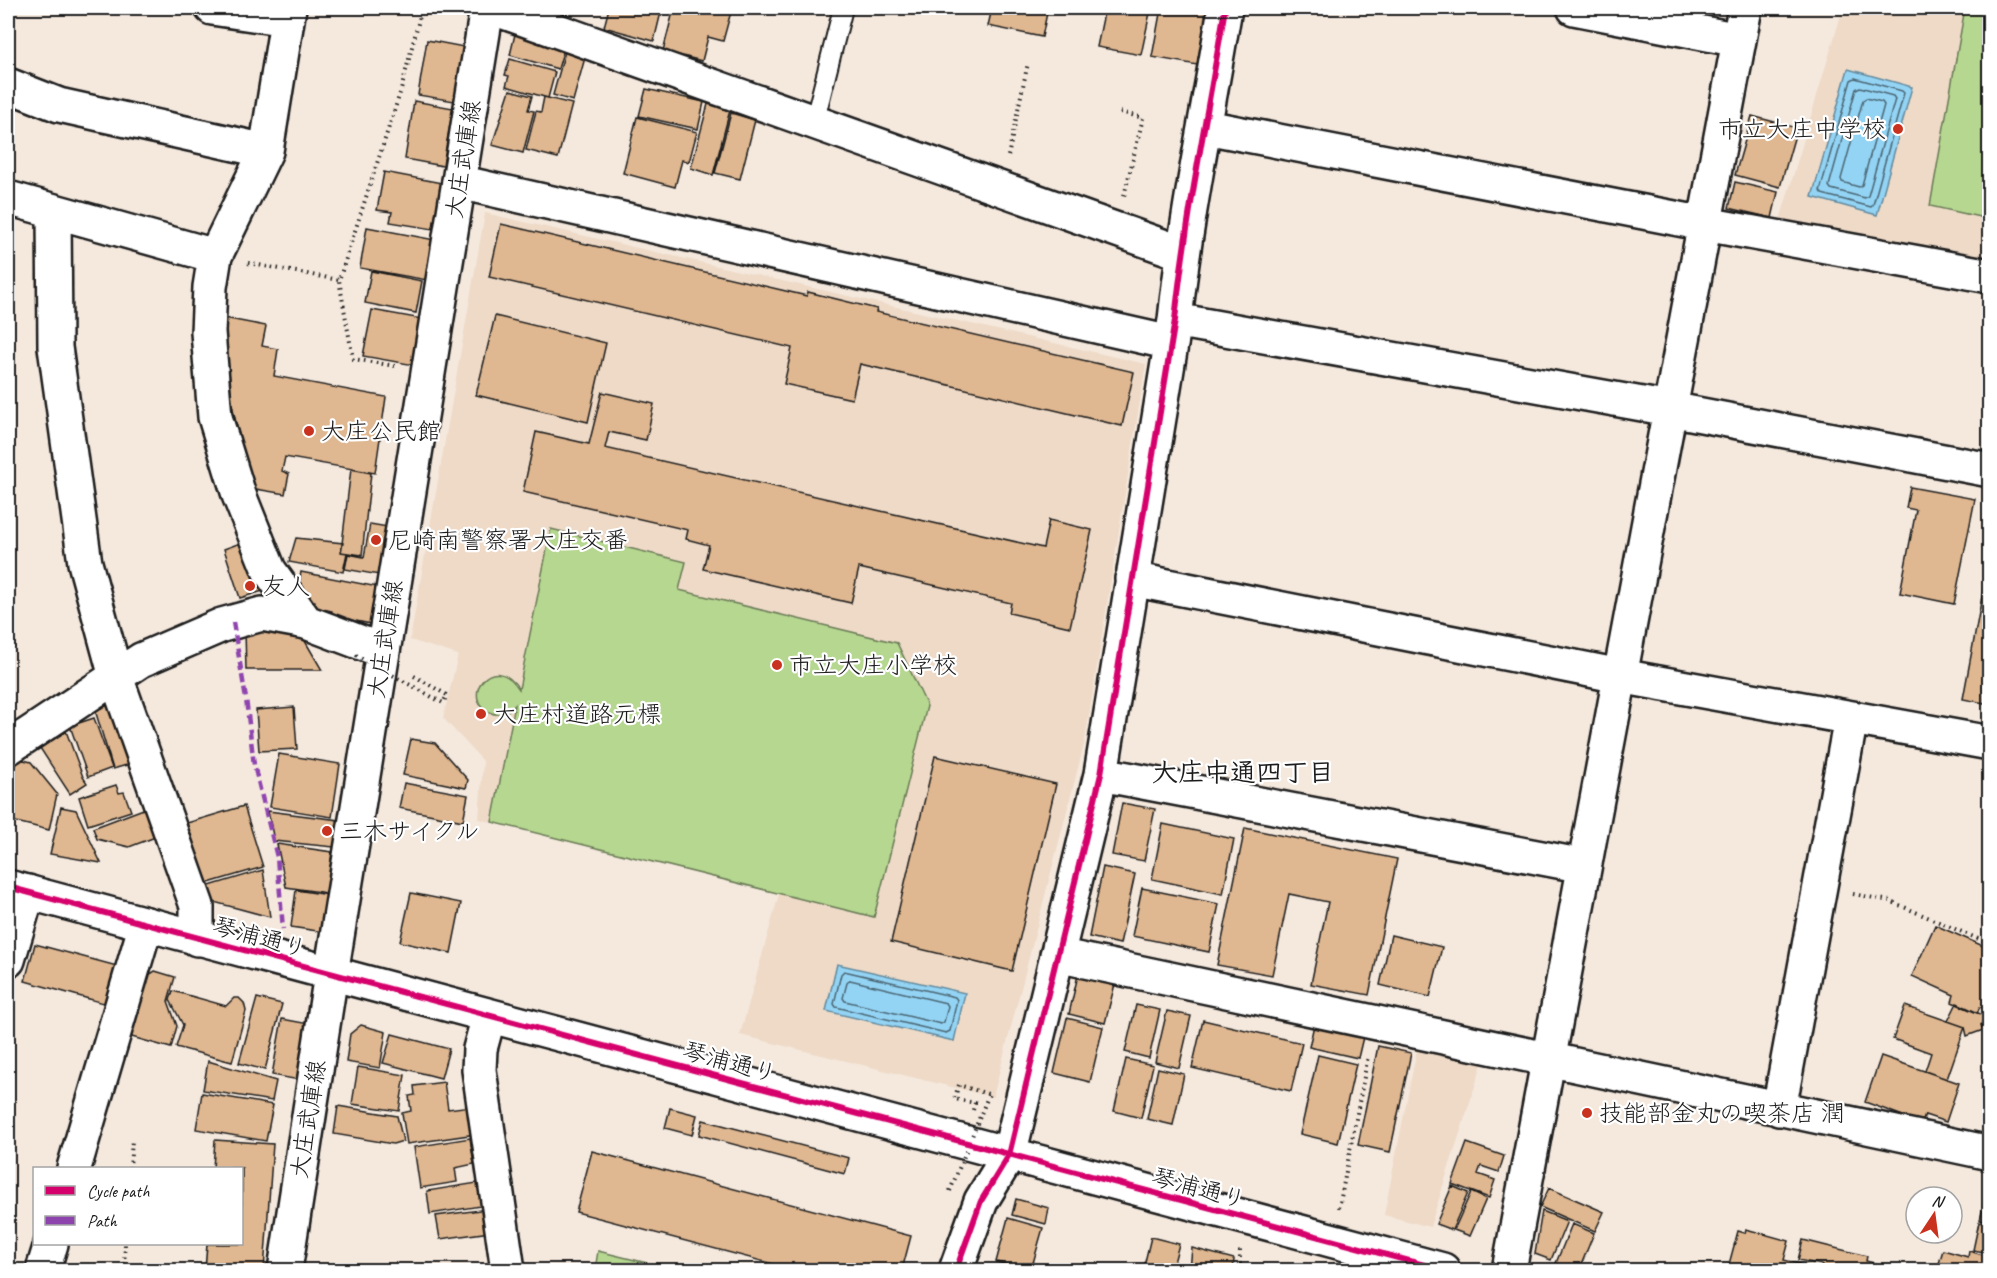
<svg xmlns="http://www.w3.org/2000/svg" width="1997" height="1278" viewBox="0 0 1997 1278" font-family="Caveat,'Klee One',sans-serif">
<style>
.built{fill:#eedac7}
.green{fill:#b6d790;stroke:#697a56;stroke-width:1.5}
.water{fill:#93d4f5;stroke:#638a9e;stroke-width:1.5}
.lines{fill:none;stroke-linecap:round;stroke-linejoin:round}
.shore{stroke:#4c6673;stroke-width:1.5}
.building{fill:#dfb790;stroke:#1c1c1c;stroke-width:1.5}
.lane-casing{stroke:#1c1c1c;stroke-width:22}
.street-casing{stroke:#1c1c1c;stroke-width:38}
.secondary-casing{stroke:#1c1c1c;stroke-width:38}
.path{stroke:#1c1c1c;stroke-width:4;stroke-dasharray:1.5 4.5;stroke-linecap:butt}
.lane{stroke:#fff;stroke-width:18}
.street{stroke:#fff;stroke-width:33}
.secondary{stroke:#fff;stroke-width:33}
.path-bridge{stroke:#1c1c1c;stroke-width:4;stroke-dasharray:1.5 4.5;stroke-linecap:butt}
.quiet{stroke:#8e44ad;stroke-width:4.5;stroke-dasharray:9 4.5;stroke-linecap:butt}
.cycleway-casing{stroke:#fff;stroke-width:10}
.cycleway{stroke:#d6006c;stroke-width:6}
.poi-dot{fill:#c8321e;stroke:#fff;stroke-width:2}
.labels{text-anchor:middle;stroke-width:4.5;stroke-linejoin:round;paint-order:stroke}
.poi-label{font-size:24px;fill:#1c1c1c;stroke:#fff;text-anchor:start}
.street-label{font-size:24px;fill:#1c1c1c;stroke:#fff}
.neighbourhood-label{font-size:26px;font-weight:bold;fill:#1c1c1c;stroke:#fff}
</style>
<rect width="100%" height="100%" fill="#f5e9de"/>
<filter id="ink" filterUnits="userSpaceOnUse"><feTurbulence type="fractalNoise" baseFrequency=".0167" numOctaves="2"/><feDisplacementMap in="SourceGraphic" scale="12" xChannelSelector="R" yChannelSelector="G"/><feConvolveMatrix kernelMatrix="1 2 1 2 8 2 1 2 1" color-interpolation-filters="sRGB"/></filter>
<g filter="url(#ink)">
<path class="built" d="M 1843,8 L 1989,8 L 1989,259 L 1780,220 Z
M 485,213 L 1146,364 L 1085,741 L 993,1097 L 740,1035 L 779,894 L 479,819 L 483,761 L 443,718 L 458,655 L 410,640 Z
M 1417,1049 L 1482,1064 L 1430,1227 L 1384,1215 Z"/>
<path class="green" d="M 1965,8 L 1989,8 L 1989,219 L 1930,206 Z
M 551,529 L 686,562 L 679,590 L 897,643 L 927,706 L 874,917 L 492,822 L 515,705 C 509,711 501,717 491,713 C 458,700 492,648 519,689 Z
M 598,1251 L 676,1270 L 595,1270 Z"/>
<path class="water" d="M 1848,69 L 1912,87 L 1877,215 L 1812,197 Z
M 837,964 L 965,993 L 954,1041 L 826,1011 Z"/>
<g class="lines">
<path class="shore" d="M 1855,78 L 1902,91 L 1904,93 L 1873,205 L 1871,207 L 1822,194 L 1820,191 L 1851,80 Z
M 1860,87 L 1893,96 L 1895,99 L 1868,196 L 1865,198 L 1831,189 L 1829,186 L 1856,89 Z
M 1866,98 L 1882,102 L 1884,105 L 1862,185 L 1859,187 L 1842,182 L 1841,179 L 1863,100 Z
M 844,971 L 955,997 L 957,1000 L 950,1031 L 946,1033 L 836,1007 L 834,1004 L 841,974 Z
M 850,980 L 946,1003 L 948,1006 L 944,1022 L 941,1024 L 845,1001 L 843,998 L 847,983 Z"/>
</g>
<path class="building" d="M 609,8 L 662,8 L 654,41 L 604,27 Z
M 674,8 L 732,8 L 723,41 L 708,37 L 702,61 L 663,51 Z
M 992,8 L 1048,8 L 1042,37 L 988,26 Z
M 1105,8 L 1151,8 L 1141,55 L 1097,47 Z
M 1161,8 L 1208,8 L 1197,65 L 1152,57 Z
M 516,30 L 565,45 L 558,69 L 510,55 Z
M 427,40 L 464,47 L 454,101 L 418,95 Z
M 566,48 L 586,54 L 573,101 L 553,95 Z
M 510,59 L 555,72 L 548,98 L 506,86 L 509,76 L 505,75 Z
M 646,89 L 704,102 L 698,129 L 639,116 Z
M 510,90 L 532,96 L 528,110 L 534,111 L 523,153 L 492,145 Z
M 544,97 L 572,104 L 558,158 L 526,150 L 536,111 L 541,112 Z
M 414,101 L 453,108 L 443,166 L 405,159 Z
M 708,104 L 730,110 L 713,175 L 691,168 Z
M 731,113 L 755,120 L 740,179 L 715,173 Z
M 1752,116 L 1797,128 L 1780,187 L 1735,175 Z
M 637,117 L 697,132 L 689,162 L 682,160 L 675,187 L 623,173 Z
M 384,172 L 442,183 L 433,229 L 390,222 L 392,212 L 377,210 Z
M 1735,182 L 1778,192 L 1772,218 L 1729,208 Z
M 501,224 L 807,296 L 808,292 L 877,309 L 876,312 L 1134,372 L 1122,426 L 860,364 L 852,399 L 784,384 L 792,348 L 489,277 Z
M 367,227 L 435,240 L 427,280 L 360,268 Z
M 371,271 L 422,281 L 416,313 L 365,303 Z
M 372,310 L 422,319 L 414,365 L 363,356 Z
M 495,316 L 606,343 L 588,422 L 476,395 Z
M 224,318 L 266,326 L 262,346 L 278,349 L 274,376 L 386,397 L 375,473 L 285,457 L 282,471 L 289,474 L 285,494 L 250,488 L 232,404 Z
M 602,392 L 654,404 L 646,440 L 609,432 L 605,448 L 1043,548 L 1049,520 L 1092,530 L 1070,627 L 1009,613 L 1011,603 L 859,568 L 851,603 L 703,569 L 709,545 L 686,539 L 688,530 L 523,492 L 536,432 L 589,444 Z
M 351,469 L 371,473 L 362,555 L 341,552 Z
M 1910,487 L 1975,499 L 1954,604 L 1900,593 L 1916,510 L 1906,508 Z
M 370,524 L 388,527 L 379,575 L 345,569 L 348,554 L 364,557 Z
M 296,538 L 343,543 L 341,552 L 347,553 L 343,572 L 289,562 Z
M 246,541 L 263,591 L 240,598 L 224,549 Z
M 1990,553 L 1990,704 L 1963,699 Z
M 301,572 L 378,587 L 371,624 L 331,616 L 332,611 L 314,607 L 315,601 L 296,598 Z
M 245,630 L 305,630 L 305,641 L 322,670 L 246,670 Z
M 118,702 L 137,762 L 113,769 L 95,710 Z
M 294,707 L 297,749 L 259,751 L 256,710 Z
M 94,718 L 112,768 L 88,777 L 70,726 Z
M 66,731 L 83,777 L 87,783 L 70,794 L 40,748 Z
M 411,739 L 435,743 L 468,780 L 466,788 L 403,775 Z
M 279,754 L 340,764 L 332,817 L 270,807 Z
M 935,756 L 1056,784 L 1012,971 L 891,942 Z
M 20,759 L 31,762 L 57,794 L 49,830 L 8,820 L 8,766 Z
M 404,783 L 468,795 L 463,821 L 399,808 Z
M 116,785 L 119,793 L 124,792 L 131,811 L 88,825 L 79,797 Z
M 1122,803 L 1155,809 L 1144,861 L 1112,855 Z
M 244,806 L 263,867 L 205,884 L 187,823 Z
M 61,807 L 76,810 L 101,863 L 50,854 Z
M 146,808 L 158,836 L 129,847 L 97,839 L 93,828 Z
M 268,811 L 339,820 L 334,847 L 274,841 Z
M 1163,824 L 1234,839 L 1223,894 L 1152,879 Z
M 1245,828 L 1397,859 L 1369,995 L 1311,984 L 1328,902 L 1289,894 L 1272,975 L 1217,965 Z
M 277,844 L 332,852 L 327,893 L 286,887 Z
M 1103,867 L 1135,874 L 1120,944 L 1089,937 Z
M 263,870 L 270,917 L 210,901 L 206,887 Z
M 1142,888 L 1219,904 L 1209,952 L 1132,936 Z
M 296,890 L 329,895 L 324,932 L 291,927 Z
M 411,893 L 461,903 L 451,953 L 400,942 Z
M 1935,925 L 1990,949 L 1990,1011 L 1980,1007 L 1977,1013 L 1952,1002 L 1954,995 L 1912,976 Z
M 1391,935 L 1442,947 L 1430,997 L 1380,985 Z
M 35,944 L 117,966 L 107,1004 L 25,981 Z
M 155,971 L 175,977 L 168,1001 L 177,1026 L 171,1048 L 128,1036 L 144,978 Z
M 1078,975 L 1115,984 L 1105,1023 L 1069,1014 Z
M 173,991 L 226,1006 L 234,998 L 239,998 L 244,1003 L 246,1011 L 232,1062 L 176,1047 L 183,1025 L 170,1000 Z
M 257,998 L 282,1004 L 265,1070 L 239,1063 Z
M 1957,1003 L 1985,1016 L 1981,1025 L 1983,1030 L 1967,1036 L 1965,1027 L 1948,1021 Z
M 1136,1005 L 1160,1010 L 1149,1058 L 1125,1052 Z
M 1905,1006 L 1965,1027 L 1947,1079 L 1925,1071 L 1931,1053 L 1893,1039 Z
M 1167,1011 L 1191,1016 L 1179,1068 L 1155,1062 Z
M 1067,1018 L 1103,1027 L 1090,1082 L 1054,1073 Z
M 282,1019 L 309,1024 L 299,1080 L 272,1075 Z
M 1203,1020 L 1302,1043 L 1291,1091 L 1192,1068 Z
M 361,1025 L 386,1032 L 380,1068 L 346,1062 L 350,1034 Z
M 1314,1025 L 1363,1037 L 1358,1058 L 1309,1047 Z
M 392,1034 L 449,1049 L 441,1078 L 383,1063 Z
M 1378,1046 L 1411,1053 L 1390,1152 L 1358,1145 Z
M 1318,1055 L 1356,1064 L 1338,1143 L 1300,1134 Z
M 1881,1056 L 1959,1083 L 1946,1122 L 1925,1115 L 1922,1123 L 1865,1102 Z
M 1126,1059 L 1153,1065 L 1141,1118 L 1114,1111 Z
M 208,1061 L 276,1081 L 272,1101 L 203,1090 Z
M 358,1067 L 405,1075 L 399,1111 L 352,1104 Z
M 1158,1068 L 1184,1074 L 1173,1125 L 1147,1119 Z
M 444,1082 L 448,1109 L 471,1106 L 476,1134 L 407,1144 L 402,1113 L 411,1111 L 409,1096 L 415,1095 L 414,1086 Z
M 202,1093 L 273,1105 L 266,1141 L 196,1129 Z
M 338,1106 L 397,1116 L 403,1141 L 393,1144 L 334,1134 Z
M 670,1108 L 697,1115 L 692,1135 L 665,1128 Z
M 703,1120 L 849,1158 L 845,1174 L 699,1135 Z
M 470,1138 L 474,1164 L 455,1168 L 457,1182 L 420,1188 L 414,1147 Z
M 215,1140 L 273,1144 L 264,1270 L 205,1270 L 207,1244 L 242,1244 L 242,1168 L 213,1168 Z
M 1467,1143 L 1504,1156 L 1499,1172 L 1481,1166 L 1478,1174 L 1495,1180 L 1489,1198 L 1452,1184 Z
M 592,1151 L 911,1236 L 902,1270 L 796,1270 L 576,1212 Z
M 1990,1177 L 1990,1222 L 1980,1220 Z
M 483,1182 L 487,1205 L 430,1214 L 427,1191 Z
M 1452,1186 L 1468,1193 L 1452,1230 L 1436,1224 Z
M 1549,1188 L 1604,1212 L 1595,1231 L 1540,1207 Z
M 1471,1192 L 1486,1199 L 1470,1236 L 1454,1230 Z
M 1016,1199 L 1049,1208 L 1046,1224 L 1012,1215 Z
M 487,1209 L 490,1232 L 440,1239 L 436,1216 Z
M 1542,1211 L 1567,1221 L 1551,1260 L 1535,1254 Z
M 1008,1218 L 1043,1228 L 1031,1270 L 996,1262 Z
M 1979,1222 L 1990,1225 L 1990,1253 L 1973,1250 Z
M 1572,1224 L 1594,1233 L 1579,1270 L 1556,1263 Z
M 1746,1229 L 1789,1241 L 1784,1260 L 1818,1269 L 1817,1270 L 1735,1270 L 1728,1268 L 1738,1231 L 1745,1233 Z
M 1151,1237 L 1179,1244 L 1172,1270 L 1143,1270 Z
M 1803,1240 L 1867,1256 L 1866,1261 L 1893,1268 L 1893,1270 L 1821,1270 L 1822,1265 L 1798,1260 Z
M 1192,1248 L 1234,1259 L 1233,1270 L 1190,1270 Z
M 1943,1250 L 1968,1257 L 1969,1251 L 1990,1257 L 1990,1270 L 1937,1270 Z"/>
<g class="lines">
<g class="lane-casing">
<path id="lane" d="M 814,123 L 843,8"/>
</g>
<g class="street-casing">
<path id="street" d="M 212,8 L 287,19
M 289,8 L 266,151 L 215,256 L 210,287 L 208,332 L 215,417 L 239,495 L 269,570 L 306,622
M 493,8 L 1182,253
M 1574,8 L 1739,40
M 8,85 L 59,105 L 266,151
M 1206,127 L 1705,224 L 1990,276
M 8,198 L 215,256
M 54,212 L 55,347 L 85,563 L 116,677 L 197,906 L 197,939
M 1175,320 L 1670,409 L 1990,470
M 1132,579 L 1620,676 L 1990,743
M 8,748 L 141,660 L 222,625 L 262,614 L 306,622 L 383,651
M 1101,774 L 1584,866
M 1057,955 L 1990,1153
M 8,960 L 28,892
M 489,1016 L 480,1049 L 479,1070 L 508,1270
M 1779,1109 L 1851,718
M 74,1168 L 146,924
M 43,1270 L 51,1244
M 285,1270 L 331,974 L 487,8
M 956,1270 L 981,1201 L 1009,1155 L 1101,774 L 1175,320 C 1186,215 1208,112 1225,8
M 1509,1270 L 1745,8"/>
</g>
<g class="secondary-casing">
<path id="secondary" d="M 459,182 L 1171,343
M 8,887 L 1443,1270"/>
</g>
<path class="path" d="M 1120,112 L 1143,118 L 1124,196
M 1008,156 L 1028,63
M 248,263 L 339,280
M 395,366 L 353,359 L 339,280 L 401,90 L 422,8
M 414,676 L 447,695 L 443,703 L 416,688
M 1853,894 L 1890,901 L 1990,944
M 973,1110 L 975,1103 L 954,1099 L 959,1085 L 988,1094
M 130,1168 L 132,1140
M 1339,1208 L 1368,1056
M 124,1270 L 125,1244
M 1240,1270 L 1240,1250"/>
<use href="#lane" class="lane"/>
<use href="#street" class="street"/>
<use href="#secondary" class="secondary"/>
<path class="path-bridge" d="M 356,655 L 416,688
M 950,1191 L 989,1094"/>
<path class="quiet" d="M 233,622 L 246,699 L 254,765 L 277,857 L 283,929"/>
<g class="cycleway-casing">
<path id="cycleway" d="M 8,887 L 1443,1270
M 956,1270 L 981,1201 L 1009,1155 L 1101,774 L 1175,320 C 1186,215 1208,112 1225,8"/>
</g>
<use href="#cycleway" class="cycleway"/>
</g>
</g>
<g class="poi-dot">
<circle cx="1898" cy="129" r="6"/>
<circle cx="309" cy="431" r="6"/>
<circle cx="376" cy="540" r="6"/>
<circle cx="250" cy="586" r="6"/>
<circle cx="777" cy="665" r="6"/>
<circle cx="481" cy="714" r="6"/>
<circle cx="327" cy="831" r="6"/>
<circle cx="1587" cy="1113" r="6"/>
</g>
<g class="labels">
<g class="poi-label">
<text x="1886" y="137" text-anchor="end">市立大庄中学校</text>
<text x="321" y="439">大庄公民館</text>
<text x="388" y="548">尼崎南警察署大庄交番</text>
<text x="262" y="594">友人</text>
<text x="789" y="673">市立大庄小学校</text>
<text x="493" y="722">大庄村道路元標</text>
<text x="339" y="839">三木サイクル</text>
<text x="1599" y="1121">技能部金丸の喫茶店 潤</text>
</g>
<g class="street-label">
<text transform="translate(463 159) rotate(-81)" y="8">大庄武庫線</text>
<text transform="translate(385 639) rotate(-81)" y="8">大庄武庫線</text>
<text transform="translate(260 937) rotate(15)" y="8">琴浦通り</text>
<text transform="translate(730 1062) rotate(15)" y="8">琴浦通り</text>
<text transform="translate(308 1119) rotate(-81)" y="8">大庄武庫線</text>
<text transform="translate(1199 1188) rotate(15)" y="8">琴浦通り</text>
</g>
<g class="neighbourhood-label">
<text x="1243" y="781">大庄中通四丁目</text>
</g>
</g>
<rect width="1997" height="1278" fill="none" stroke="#fff" stroke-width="30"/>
<rect x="15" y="15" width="1967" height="1248" fill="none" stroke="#1c1c1c" stroke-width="2" filter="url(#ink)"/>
<rect x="33" y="1167" width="210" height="78" fill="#ffffff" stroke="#a4a4a4" stroke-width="1.5"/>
<rect x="45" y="1186" width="30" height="9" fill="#d6006c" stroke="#a4a4a4" stroke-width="1.5"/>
<text x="87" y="1197" font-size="18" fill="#1c1c1c">Cycle path</text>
<rect x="45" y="1216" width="30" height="9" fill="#8e44ad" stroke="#a4a4a4" stroke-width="1.5"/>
<text x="87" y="1227" font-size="18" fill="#1c1c1c">Path</text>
<g transform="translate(1934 1215) rotate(13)"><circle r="28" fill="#ffffff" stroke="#a4a4a4" stroke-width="1.5"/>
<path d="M0-4.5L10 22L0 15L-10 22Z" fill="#c8321e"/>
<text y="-9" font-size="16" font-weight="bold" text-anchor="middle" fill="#1c1c1c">N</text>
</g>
</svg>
